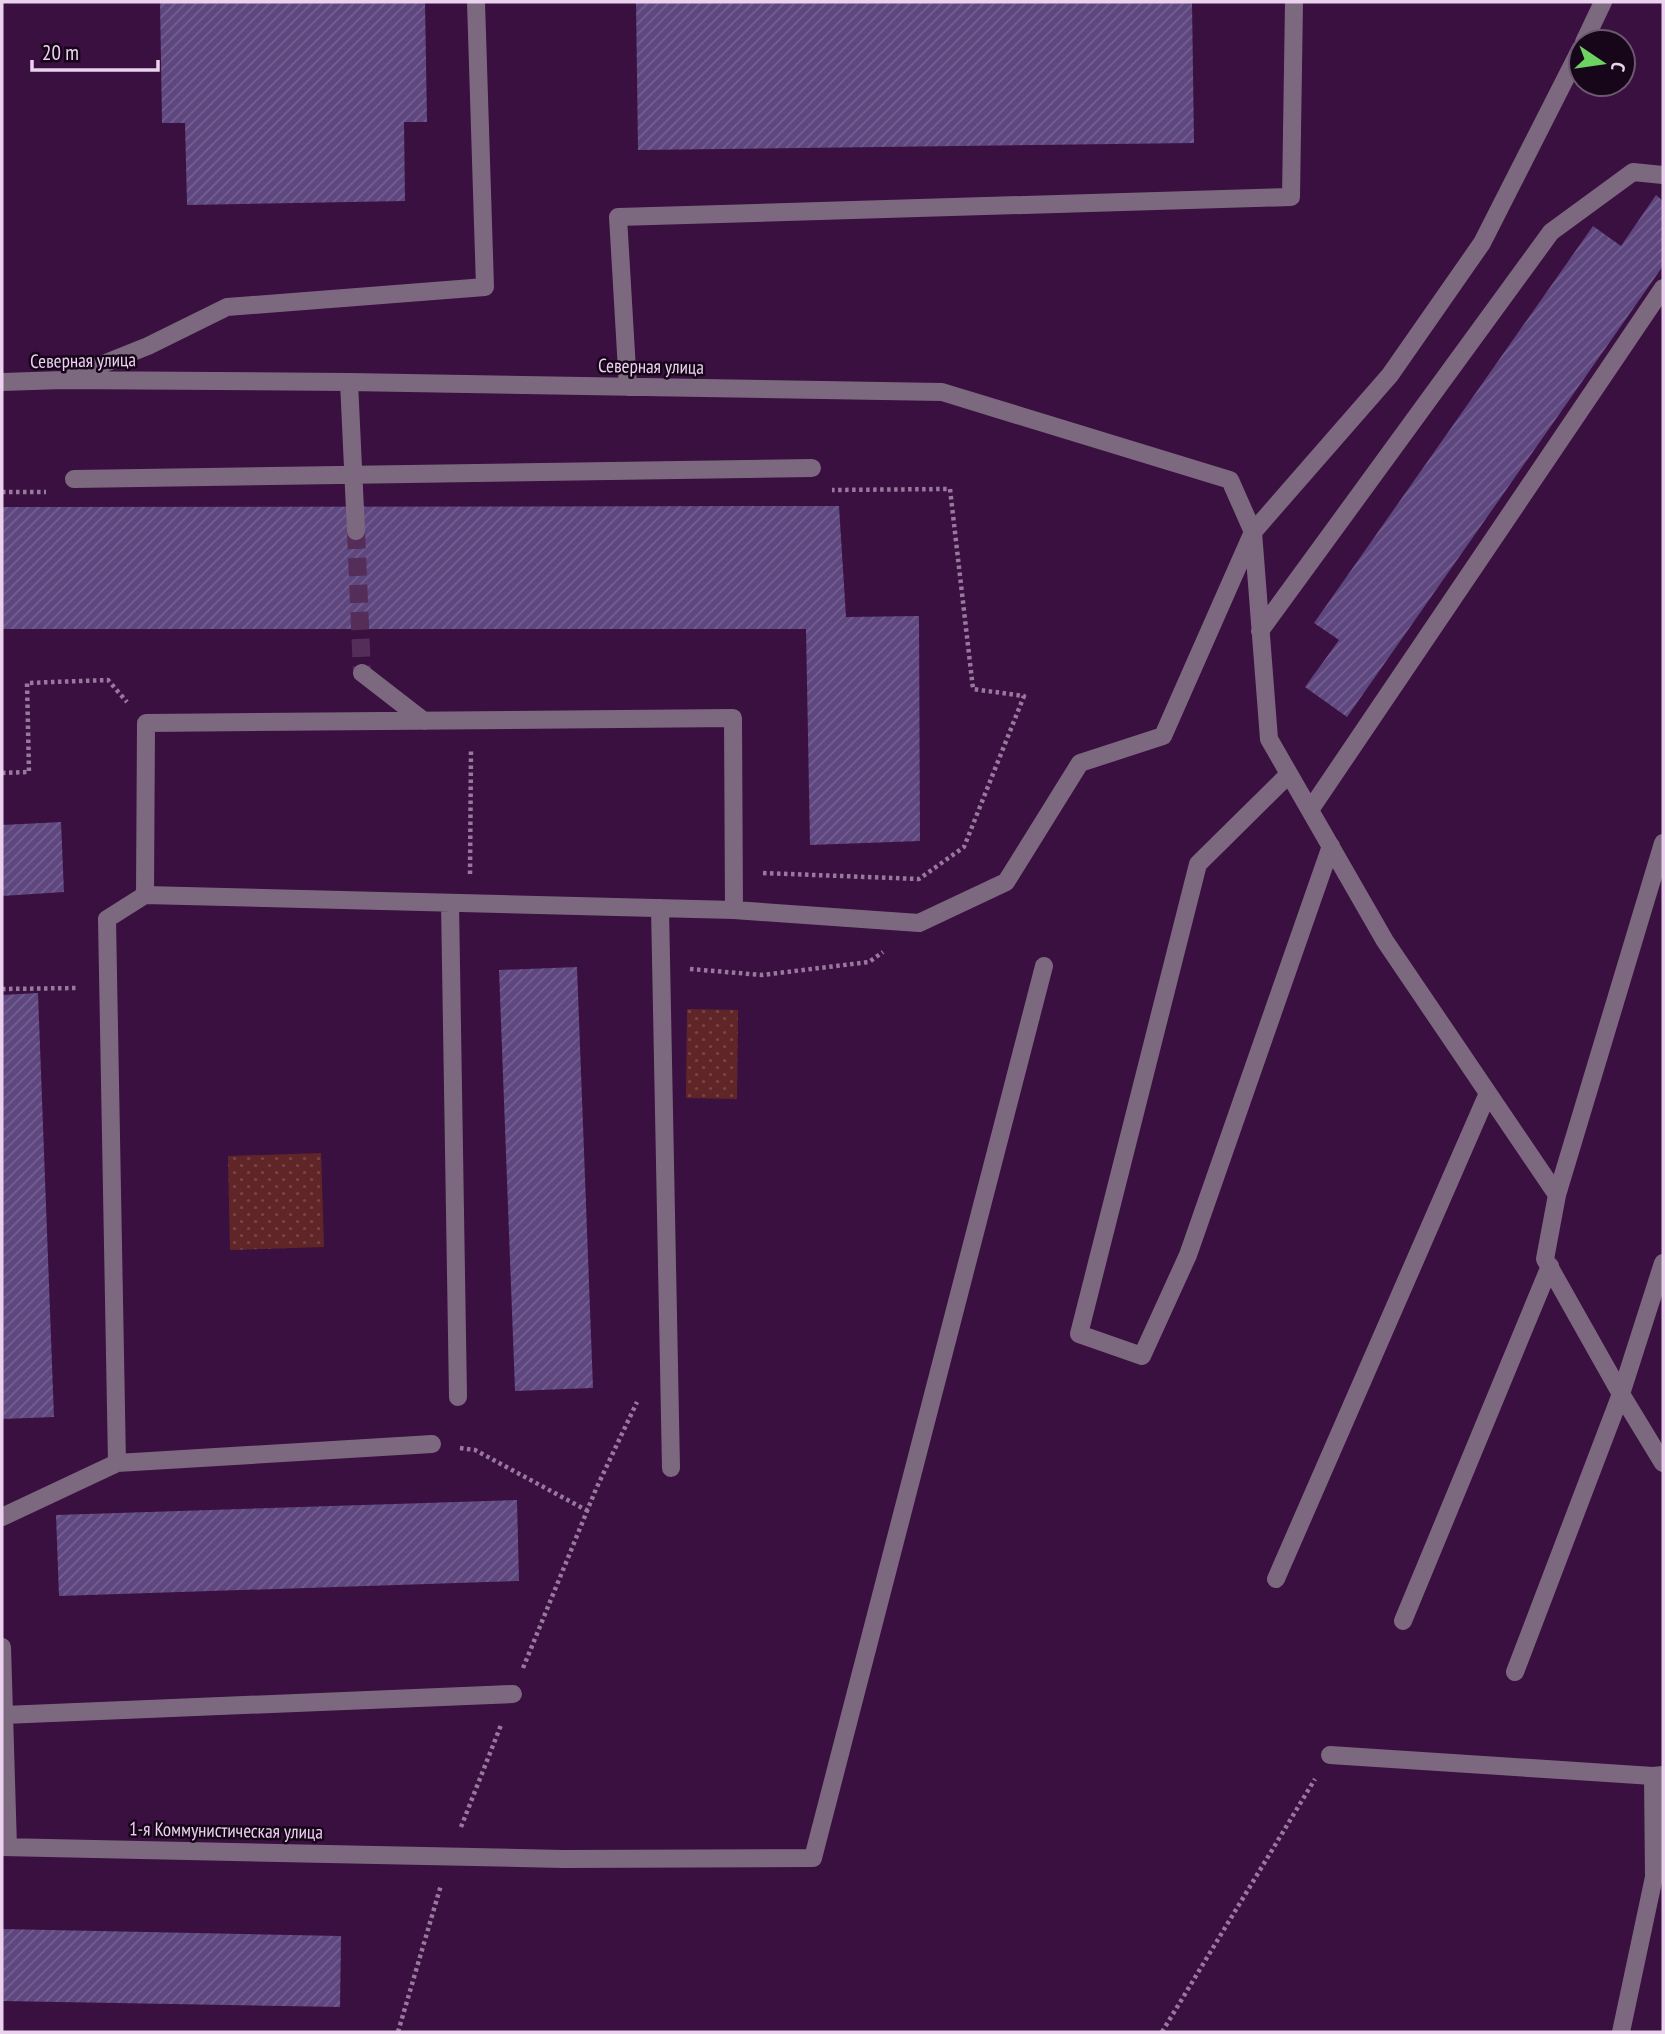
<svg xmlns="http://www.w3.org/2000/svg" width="1665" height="2034" viewBox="0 0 1665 2034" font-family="'PT Sans Narrow',sans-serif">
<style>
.green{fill:url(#green-dots)}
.building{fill:url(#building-hatch)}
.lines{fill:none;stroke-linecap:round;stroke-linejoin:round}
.minor-tunnel{stroke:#542d59;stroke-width:18;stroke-dasharray:18 9;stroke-linecap:butt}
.path{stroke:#98789d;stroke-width:4.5;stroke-dasharray:3.5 3.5;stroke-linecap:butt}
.minor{stroke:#7d697f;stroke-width:18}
.labels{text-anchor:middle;stroke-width:5;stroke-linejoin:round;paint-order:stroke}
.street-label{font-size:19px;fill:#ebd2ee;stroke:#17061a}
</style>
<defs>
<pattern id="green-dots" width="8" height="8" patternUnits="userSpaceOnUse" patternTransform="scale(1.75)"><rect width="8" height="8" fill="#602627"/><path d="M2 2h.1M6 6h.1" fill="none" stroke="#774547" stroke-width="1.8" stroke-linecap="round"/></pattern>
<pattern id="building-hatch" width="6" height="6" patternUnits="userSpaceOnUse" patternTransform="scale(1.75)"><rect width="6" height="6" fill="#5e467e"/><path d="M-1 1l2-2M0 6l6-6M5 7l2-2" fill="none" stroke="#756091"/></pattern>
</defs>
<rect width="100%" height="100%" fill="#39103f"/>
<path class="green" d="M 687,1009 L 738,1010 L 737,1099 L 686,1098 Z
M 321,1153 L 324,1247 L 230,1250 L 228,1156 Z"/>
<path class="building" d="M 160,2 L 425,2 L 427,122 L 404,122 L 405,201 L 187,205 L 185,123 L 162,123 Z
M 636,2 L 1192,2 L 1194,143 L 638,150 Z
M 1656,195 L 1663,201 L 1663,266 L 1347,717 L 1305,687 L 1339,640 L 1314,623 L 1593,226 L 1621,246 Z
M 839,506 L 846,617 L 919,616 L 920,841 L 810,845 L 806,629 L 2,629 L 2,507 Z
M 61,822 L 64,892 L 2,896 L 2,825 Z
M 577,967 L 593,1388 L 515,1391 L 499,970 Z
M 38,993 L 54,1417 L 2,1419 L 2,995 Z
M 517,1500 L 519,1581 L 59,1596 L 56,1515 Z
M 2,1929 L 341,1936 L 340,2007 L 2,2001 Z"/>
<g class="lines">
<path class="minor-tunnel" d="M 356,531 L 362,673"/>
<path class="path" d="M 2,492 L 46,492
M 2,773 L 29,772 L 27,683 L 108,680 L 127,702
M 763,873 L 919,879 L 964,847 L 1024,696 L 973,689 L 950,489 L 832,490
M 470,874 L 471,750
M 690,969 L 762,975 L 869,962 L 883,952
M 2,989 L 78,988
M 460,1448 L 475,1450 L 588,1511
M 523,1668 L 596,1489 L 637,1402
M 461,1827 L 501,1725
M 398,2032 L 441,1885
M 1162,2032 L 1315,1779"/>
<path class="minor" d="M 1584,42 L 1603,2
M 73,376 L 148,346 L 227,307 L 485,287 L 476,2
M 2,382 L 63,380 L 349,382 L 942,392 L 1230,480 L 1253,532 L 1269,739 L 1385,941 L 1557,1195 L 1545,1259 L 1621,1394 L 1663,1463
M 349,382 L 356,531
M 628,387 L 618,217 L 1291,197 L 1294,2
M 74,479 L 812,468
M 1260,631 L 1551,232 L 1633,172 L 1663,175
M 362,673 L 424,721
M 1289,774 L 1198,864 L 1079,1334 L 1142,1356 L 1188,1255 L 1331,846
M 1310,810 L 1663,288
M 450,903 L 458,1397
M 660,908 L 671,1468
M 734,910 L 919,923 L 1006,882 L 1080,763 L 1163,736 L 1253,532 L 1390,375 L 1482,243 L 1581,48
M 1557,1195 L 1663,843
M 117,1463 L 432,1444
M 2,1517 L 117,1463 L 107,919 L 145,895 L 734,910 L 733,718 L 146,723 L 145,895
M 1276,1579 L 1488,1093
M 1403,1621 L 1550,1266
M 2,1647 L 8,1847
M 1515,1672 L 1621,1394 L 1663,1263
M 4,1715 L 513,1694
M 1330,1755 L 1653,1776
M 2,1847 L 563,1859 L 813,1858 L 1044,966
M 1621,2032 L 1654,1877 L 1653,1776 L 1663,1775"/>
</g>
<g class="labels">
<g class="street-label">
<text transform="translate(83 360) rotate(-1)" y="7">Северная улица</text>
<text transform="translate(651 366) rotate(1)" y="7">Северная улица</text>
<text transform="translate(226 1830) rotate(1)" y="7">1-я Коммунистическая улица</text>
</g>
</g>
<rect width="1665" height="2034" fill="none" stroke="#ebd2ee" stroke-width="7"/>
<g transform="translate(1602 63) rotate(103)"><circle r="33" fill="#17061a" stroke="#6c586f" stroke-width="2"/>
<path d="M0-5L12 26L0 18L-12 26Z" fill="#6cd362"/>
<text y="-10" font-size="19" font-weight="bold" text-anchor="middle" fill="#ebd2ee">С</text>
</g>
<path d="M32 60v10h126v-10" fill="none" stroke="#ebd2ee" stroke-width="3.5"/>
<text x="42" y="60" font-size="21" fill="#ebd2ee" stroke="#17061a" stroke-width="5" paint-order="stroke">20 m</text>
</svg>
